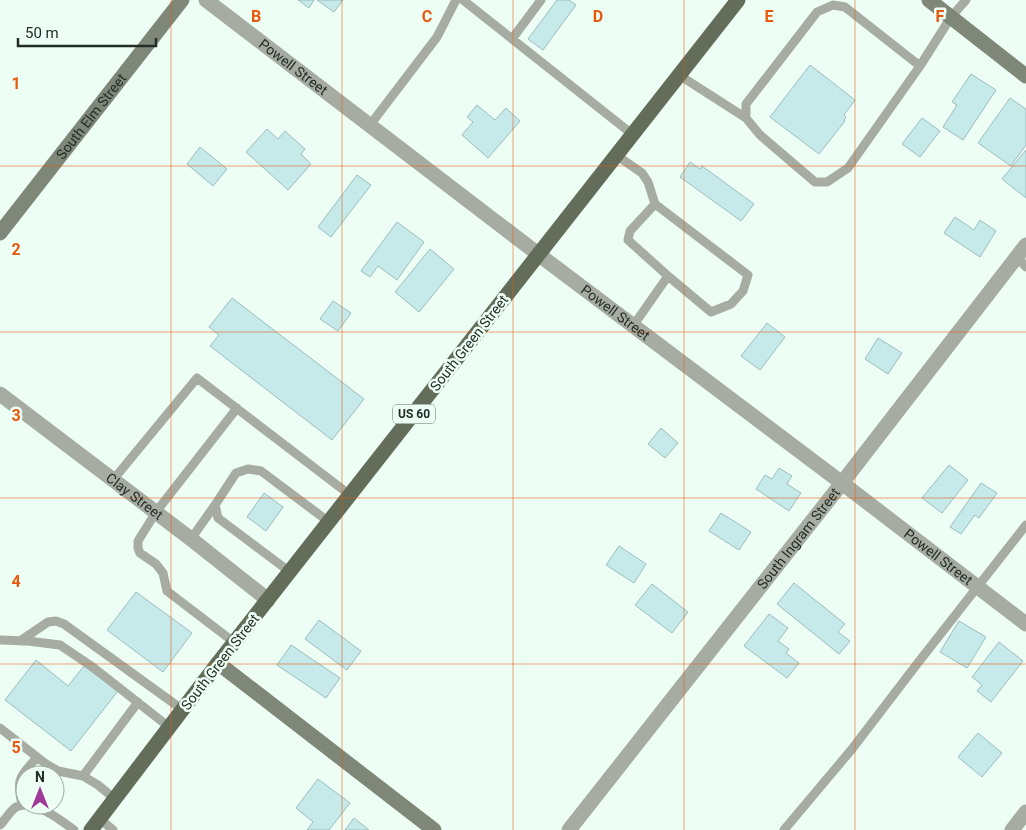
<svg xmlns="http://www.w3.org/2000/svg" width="1026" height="830" viewBox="0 0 1026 830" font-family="Roboto,sans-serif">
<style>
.building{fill:#c6e9e9;stroke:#9cbdbe}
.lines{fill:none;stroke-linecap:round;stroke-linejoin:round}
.lane{stroke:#a7aca2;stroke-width:9}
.street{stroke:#a7aca2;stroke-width:15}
.secondary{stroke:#7f8778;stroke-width:15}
.primary{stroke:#636d5a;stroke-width:15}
.grid{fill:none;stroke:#e8590c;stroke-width:1;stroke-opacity:0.55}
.labels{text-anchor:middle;stroke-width:5;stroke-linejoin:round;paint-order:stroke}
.shield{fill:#edfef5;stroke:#5f6c66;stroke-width:1}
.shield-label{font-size:12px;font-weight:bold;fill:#222d28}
.street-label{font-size:14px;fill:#222d28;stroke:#edfef5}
.grid-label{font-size:16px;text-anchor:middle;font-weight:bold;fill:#e8590c;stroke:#edfef5;stroke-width:5;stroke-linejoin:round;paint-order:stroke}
</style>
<rect width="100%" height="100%" fill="#edfef5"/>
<path class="building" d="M 298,0 L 314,0 L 309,8 Z
M 317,0 L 343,0 L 334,12 Z
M 557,0 L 569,0 L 576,5 L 543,50 L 528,39 Z
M 810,65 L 855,100 L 844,115 L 846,117 L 844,120 L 845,121 L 819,154 L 770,117 Z
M 971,74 L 996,90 L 963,140 L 943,127 L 957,105 L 952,102 Z
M 1010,98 L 1026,109 L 1026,145 L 1011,166 L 978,143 Z
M 477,105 L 495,120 L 506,108 L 520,121 L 488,158 L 462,135 L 473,122 L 467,117 Z
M 922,118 L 940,131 L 920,157 L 902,144 Z
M 267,129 L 278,139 L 285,131 L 305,149 L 301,154 L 311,164 L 288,190 L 246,152 Z
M 200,147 L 227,169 L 213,186 L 187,164 Z
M 1026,150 L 1026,198 L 1002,179 Z
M 690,162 L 700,169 L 702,166 L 754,204 L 741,221 L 680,177 Z
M 357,175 L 371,185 L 331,237 L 318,227 Z
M 955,217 L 974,230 L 980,220 L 996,231 L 980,257 L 944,233 Z
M 397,222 L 424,242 L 397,280 L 378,266 L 370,277 L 361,271 Z
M 430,249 L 454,269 L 419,312 L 395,292 Z
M 232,298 L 364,399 L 332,440 L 210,346 L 219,335 L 209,327 Z
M 333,301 L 351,313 L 338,331 L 320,319 Z
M 767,323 L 785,337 L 760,370 L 741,356 Z
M 878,338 L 902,353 L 888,374 L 865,359 Z
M 661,428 L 678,443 L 665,458 L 648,444 Z
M 949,465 L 968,480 L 942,513 L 922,498 Z
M 779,468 L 792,476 L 787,484 L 801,493 L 789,511 L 756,489 L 765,475 L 772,479 Z
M 981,483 L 997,493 L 979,518 L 975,515 L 961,534 L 950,527 Z
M 264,493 L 283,507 L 266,531 L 247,517 Z
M 721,513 L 751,532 L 739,550 L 709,531 Z
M 619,546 L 646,564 L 634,583 L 606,565 Z
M 794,583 L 845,624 L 838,632 L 850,641 L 839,654 L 777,604 Z
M 652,584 L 688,612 L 672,633 L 635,605 Z
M 136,592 L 192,633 L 163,672 L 107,630 Z
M 769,614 L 788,628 L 778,641 L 789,649 L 786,653 L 799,663 L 787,678 L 744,646 Z
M 319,620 L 361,651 L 347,670 L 305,639 Z
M 959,621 L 986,637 L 967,668 L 940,652 Z
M 999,642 L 1023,661 L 991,702 L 977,691 L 982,685 L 972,677 Z
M 291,645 L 340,678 L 326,698 L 277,665 Z
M 36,660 L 68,686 L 84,666 L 118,691 L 71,751 L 5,700 Z
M 978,733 L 1002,753 L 982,777 L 958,757 Z
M 318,779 L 350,803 L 329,830 L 307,830 L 313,822 L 296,808 Z
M 354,818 L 369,830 L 345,830 Z"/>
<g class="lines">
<path class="lane" d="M 463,0 L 632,134
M 512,39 L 541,0
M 920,66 L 845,7 L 833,5 L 817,12 L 746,104 L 746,118 L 760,135 L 815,182 L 827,182 L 848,168 L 920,66 L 951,17 L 966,0
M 679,75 L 746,118
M 370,125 L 437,37 L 456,0
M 616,155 L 642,173 L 648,182 L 655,204 L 748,275 L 743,291 L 731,304 L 711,312 L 668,276 L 633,326
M 655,204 L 630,231 L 628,240 L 668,276
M 1017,257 L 1026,267
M 113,480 L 197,378 L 350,495
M 191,539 L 215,505
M 290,572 L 218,518 L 215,505 L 236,473 L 248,469 L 261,471 L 329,522
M 0,640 L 28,641 L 60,645 L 94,668 L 169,727
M 20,641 L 48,622 L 56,621 L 64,624 L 183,710
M 235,643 L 167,591 L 163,573 L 156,564 L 140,553 L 138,548 L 138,541 L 156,512 L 237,408
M 0,728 L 46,764 L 58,771 L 83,776 L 98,785 L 115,799
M 83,776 L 138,702
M 22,805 C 16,777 20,778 37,757
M 100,819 L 113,830
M 0,825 C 5,820 10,811 16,807 C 33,798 62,821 74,830
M 784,830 L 852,749 L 917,664 L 1026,525"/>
<g class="street">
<path id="s1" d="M 206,0 L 538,254 L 842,483 L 1026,624"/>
<path id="s2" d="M 0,394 L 191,539 L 268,600"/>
<path id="s3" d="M 569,830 L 842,483 L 1026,245"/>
<path d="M 1012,830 L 1026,812"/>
</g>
<g class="secondary">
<path d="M 929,0 L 1026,76"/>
<path id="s4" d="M 0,233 L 182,0"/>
<path d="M 218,663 L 434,830"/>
</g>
<path class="primary" d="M 91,830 L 218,663 L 738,0"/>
</g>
<path class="grid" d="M 171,0 L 171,830M 342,0 L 342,830M 513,0 L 513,830M 684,0 L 684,830M 855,0 L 855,830M 0,166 L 1026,166M 0,332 L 1026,332M 0,498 L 1026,498M 0,664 L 1026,664"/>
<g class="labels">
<rect class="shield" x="393" y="404.5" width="42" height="19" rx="4"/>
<g class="shield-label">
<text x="414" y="418">US 60</text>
</g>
<g class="street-label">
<text dy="5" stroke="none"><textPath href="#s1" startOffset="110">Powell Street</textPath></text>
<text dy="5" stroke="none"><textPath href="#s4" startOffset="148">South Elm Street</textPath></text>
<text dy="5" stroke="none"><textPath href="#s1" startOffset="515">Powell Street</textPath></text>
<text transform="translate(469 343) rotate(-52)" y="5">South Green Street</text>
<text dy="5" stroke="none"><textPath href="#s2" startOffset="169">Clay Street</textPath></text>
<text dy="5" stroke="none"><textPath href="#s3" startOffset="371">South Ingram Street</textPath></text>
<text dy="5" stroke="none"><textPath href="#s1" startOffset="920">Powell Street</textPath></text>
<text transform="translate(220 662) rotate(-52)" y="5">South Green Street</text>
</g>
</g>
<g class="grid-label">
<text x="256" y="22">B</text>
<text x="427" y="22">C</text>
<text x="598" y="22">D</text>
<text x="769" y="22">E</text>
<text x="940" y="22">F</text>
<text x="16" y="89">1</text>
<text x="16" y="255">2</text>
<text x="16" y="421">3</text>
<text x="16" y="587">4</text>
<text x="16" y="753">5</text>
</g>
<g transform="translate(40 790)"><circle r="24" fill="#edfef5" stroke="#9caaa3"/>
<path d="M0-4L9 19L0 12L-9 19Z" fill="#a1389a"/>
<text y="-8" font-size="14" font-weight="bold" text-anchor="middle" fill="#222d28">N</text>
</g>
<path d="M18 38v8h138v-8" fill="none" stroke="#222d28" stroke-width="2.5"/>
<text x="25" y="38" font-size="15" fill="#222d28" stroke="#edfef5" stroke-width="4" paint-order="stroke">50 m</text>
</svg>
